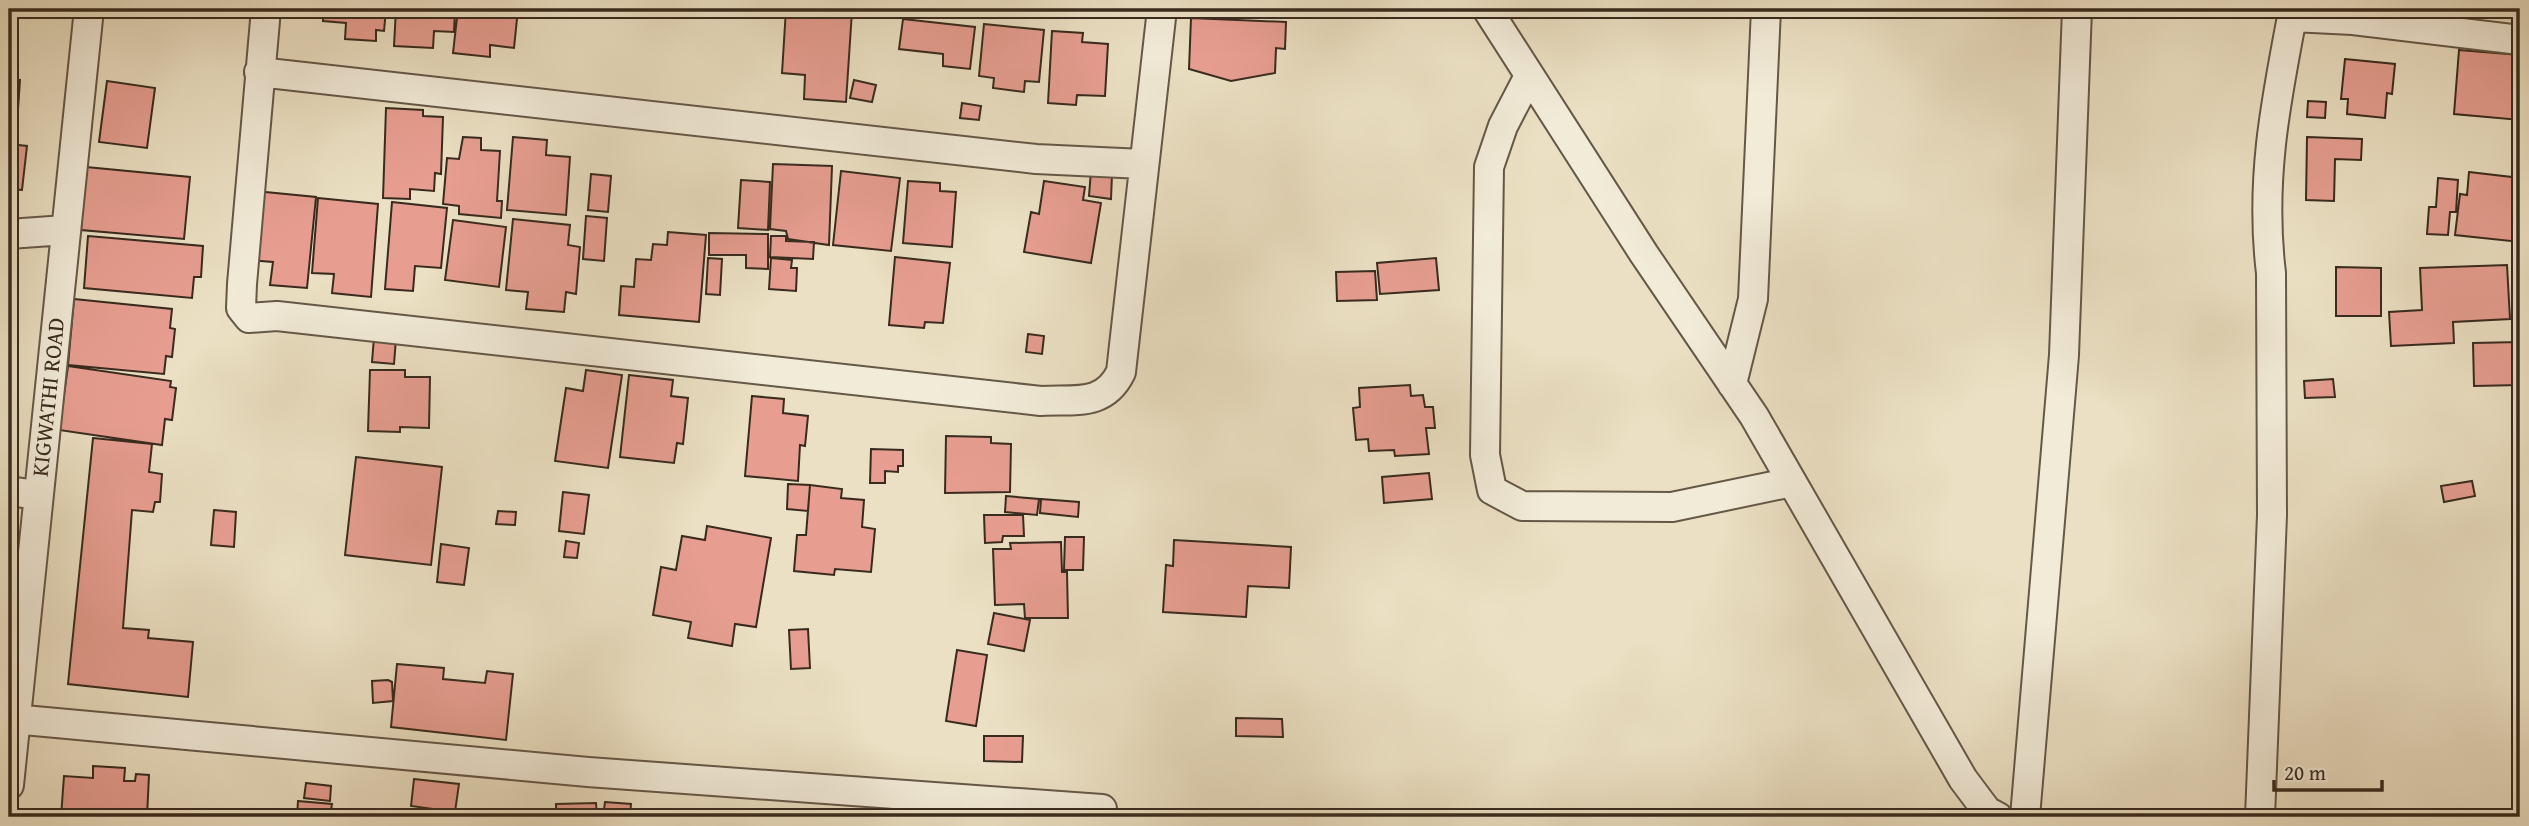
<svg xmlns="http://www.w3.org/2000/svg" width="2529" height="826" viewBox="0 0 2529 826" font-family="'Gentium Book Plus',serif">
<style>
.building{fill:#e79e91;stroke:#382b1e;stroke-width:2}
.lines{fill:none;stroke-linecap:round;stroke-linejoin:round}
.street-casing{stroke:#655847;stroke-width:32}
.street{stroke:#f2ebd8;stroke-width:28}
.labels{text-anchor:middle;stroke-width:5;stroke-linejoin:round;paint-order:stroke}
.street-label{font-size:23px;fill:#382b1e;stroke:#f2ebd8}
</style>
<rect width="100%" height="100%" fill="#ebe0c3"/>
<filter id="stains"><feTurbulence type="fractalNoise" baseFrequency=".00286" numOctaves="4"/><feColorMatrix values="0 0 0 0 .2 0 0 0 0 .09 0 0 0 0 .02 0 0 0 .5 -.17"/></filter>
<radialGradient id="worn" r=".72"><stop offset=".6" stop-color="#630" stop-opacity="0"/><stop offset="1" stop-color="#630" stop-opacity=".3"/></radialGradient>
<path class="building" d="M 323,9 L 386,9 L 384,31 L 376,30 L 376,41 L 345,39 L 346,23 L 323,21 Z
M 396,9 L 455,9 L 454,32 L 434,31 L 433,48 L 394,46 Z
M 458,9 L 518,9 L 514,48 L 490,45 L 490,57 L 453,53 Z
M 786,9 L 852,11 L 846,102 L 804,99 L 805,75 L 782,73 Z
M 983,9 L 1029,9 L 1029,15 L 983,11 Z
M 1203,9 L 1285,9 L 1285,14 L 1203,14 Z
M 1191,18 L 1286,22 L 1285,49 L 1276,48 L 1275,73 L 1231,81 L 1189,69 Z
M 903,19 L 975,27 L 970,69 L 943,66 L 943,54 L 899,49 Z
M 984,24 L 1044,30 L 1039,82 L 1025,81 L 1024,92 L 993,88 L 994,78 L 979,76 Z
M 1052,31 L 1083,33 L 1082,42 L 1108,44 L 1105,96 L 1077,95 L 1076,105 L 1048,103 Z
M 2459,50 L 2520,55 L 2520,120 L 2454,114 Z
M 2345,59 L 2395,64 L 2392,94 L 2387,93 L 2385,118 L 2347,114 L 2348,99 L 2341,99 Z
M 9,79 L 20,80 L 16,139 L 9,139 Z
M 854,80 L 876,85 L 872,102 L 850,98 Z
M 107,81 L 155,88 L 147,148 L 99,142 Z
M 2308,101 L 2326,102 L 2325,118 L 2307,117 Z
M 962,103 L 981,106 L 979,120 L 960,118 Z
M 386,108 L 423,110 L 423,116 L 443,117 L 441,174 L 435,173 L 434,191 L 410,189 L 410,199 L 383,198 Z
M 463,137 L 481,138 L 481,150 L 500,151 L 497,201 L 502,201 L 501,218 L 459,214 L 459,206 L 443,204 L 447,158 L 459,159 Z
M 513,137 L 547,140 L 546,155 L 570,157 L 566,215 L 507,210 Z
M 2307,137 L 2362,139 L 2361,160 L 2335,159 L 2334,201 L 2306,200 Z
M 9,144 L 27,146 L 22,190 L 9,189 Z
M 773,164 L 832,166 L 829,245 L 788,239 L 786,231 L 770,229 Z
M 86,167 L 190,177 L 184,239 L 81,230 Z
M 841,171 L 900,178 L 891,251 L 833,245 Z
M 1091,171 L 1112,174 L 1111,199 L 1089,196 Z
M 2469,172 L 2520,178 L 2520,242 L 2455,235 L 2460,194 L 2467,195 Z
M 591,174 L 611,176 L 608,212 L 588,210 Z
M 2438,178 L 2458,180 L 2456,212 L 2450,212 L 2448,235 L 2427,234 L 2429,207 L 2436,207 Z
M 741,180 L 770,182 L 768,230 L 738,228 Z
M 908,181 L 940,183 L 940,191 L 956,192 L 952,247 L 903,243 Z
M 1044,181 L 1085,187 L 1083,200 L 1101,203 L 1091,263 L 1024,252 L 1031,212 L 1039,214 Z
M 255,191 L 316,197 L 307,288 L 270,285 L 273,262 L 249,260 Z
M 318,198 L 378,204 L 371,297 L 332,293 L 334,274 L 312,273 Z
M 392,202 L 447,208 L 441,268 L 415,266 L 413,291 L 385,289 Z
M 586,216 L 607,218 L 604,261 L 583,259 Z
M 513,219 L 570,225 L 568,245 L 580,247 L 576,294 L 566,292 L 564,312 L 526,309 L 528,292 L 506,290 Z
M 453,220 L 506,227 L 499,287 L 445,280 Z
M 668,232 L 706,235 L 699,322 L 619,315 L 621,286 L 634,287 L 636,259 L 651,260 L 653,244 L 667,245 Z
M 709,233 L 768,234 L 768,269 L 746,268 L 746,255 L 709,255 Z
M 88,236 L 203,246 L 201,277 L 194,277 L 192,298 L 84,288 Z
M 771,236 L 786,236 L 786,241 L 814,242 L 813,259 L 770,257 Z
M 895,257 L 950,263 L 943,323 L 925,322 L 924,328 L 889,325 Z
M 708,258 L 722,259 L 720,295 L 706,294 Z
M 771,258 L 792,260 L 791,268 L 797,268 L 796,291 L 769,289 Z
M 1436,258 L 1439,290 L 1380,294 L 1377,263 Z
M 2507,265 L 2510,319 L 2453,322 L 2454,343 L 2391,346 L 2389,312 L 2422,310 L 2420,268 Z
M 2336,267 L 2381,268 L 2381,316 L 2336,316 Z
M 1375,271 L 1377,300 L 1337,301 L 1336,272 Z
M 74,299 L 172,309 L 170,328 L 175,329 L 172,357 L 166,356 L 164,374 L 68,365 Z
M 1028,334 L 1044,336 L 1042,354 L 1026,352 Z
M 374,337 L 396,339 L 394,364 L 372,362 Z
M 2520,342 L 2520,385 L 2474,386 L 2473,343 Z
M 68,366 L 171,381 L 170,387 L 176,388 L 172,420 L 165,419 L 162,445 L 59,430 Z
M 370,370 L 405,370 L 405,377 L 430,377 L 429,428 L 400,427 L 400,432 L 368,431 Z
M 586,370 L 622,375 L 608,468 L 555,461 L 566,388 L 583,391 Z
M 629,375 L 673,380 L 671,396 L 688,398 L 683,444 L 677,443 L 674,463 L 620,457 Z
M 2333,379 L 2335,397 L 2305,398 L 2304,381 Z
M 1410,385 L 1411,396 L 1423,395 L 1425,407 L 1433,407 L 1435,428 L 1426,428 L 1429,454 L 1395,456 L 1394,450 L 1369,451 L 1368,439 L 1356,440 L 1353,408 L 1360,407 L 1359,388 Z
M 752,396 L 784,399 L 783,413 L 808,416 L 805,446 L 800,445 L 798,481 L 745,476 Z
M 946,436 L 991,437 L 991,443 L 1011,444 L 1010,492 L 945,493 Z
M 93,438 L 152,444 L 149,472 L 162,474 L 160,502 L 155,502 L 153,512 L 132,510 L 123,628 L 149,630 L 148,638 L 193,642 L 188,697 L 68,684 Z
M 871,449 L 903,450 L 903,466 L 898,466 L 898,472 L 885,471 L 885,483 L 870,483 Z
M 356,457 L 442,467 L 431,565 L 345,555 Z
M 1429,473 L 1432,499 L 1384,503 L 1382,477 Z
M 2472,481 L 2475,496 L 2444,502 L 2441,486 Z
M 788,484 L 810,485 L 808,511 L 787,509 Z
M 810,485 L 842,489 L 841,498 L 864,500 L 862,527 L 875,529 L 871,572 L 835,569 L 834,575 L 794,571 L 797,535 L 806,535 Z
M 563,492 L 589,495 L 584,534 L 559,531 Z
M 1006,496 L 1039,499 L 1037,515 L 1005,512 Z
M 1041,499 L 1079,502 L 1078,517 L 1040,513 Z
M 214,510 L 236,512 L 234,547 L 211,545 Z
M 498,511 L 516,512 L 515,525 L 496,524 Z
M 984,515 L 1023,515 L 1024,536 L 1003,536 L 1002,542 L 985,543 Z
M 707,526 L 771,538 L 756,627 L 735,624 L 732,646 L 688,638 L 691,622 L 653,615 L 661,567 L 676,570 L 682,536 L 705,540 Z
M 1065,537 L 1084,537 L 1083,570 L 1064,570 Z
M 1174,540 L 1291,547 L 1289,588 L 1248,586 L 1246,617 L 1163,612 L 1166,565 L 1173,566 Z
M 566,541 L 579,543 L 577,558 L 564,557 Z
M 1061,542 L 1062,572 L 1067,572 L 1068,618 L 1025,618 L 1024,604 L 995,605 L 993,549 L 1011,549 L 1010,543 Z
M 441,544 L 469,548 L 464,585 L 437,582 Z
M 994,613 L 1030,620 L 1024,651 L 988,644 Z
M 808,629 L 810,668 L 791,669 L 789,630 Z
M 957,650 L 987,655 L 976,726 L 946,721 Z
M 397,664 L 444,668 L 443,679 L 485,683 L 487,671 L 513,674 L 506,740 L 391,727 Z
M 388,680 L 392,682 L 393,701 L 373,703 L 372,681 Z
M 1236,718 L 1282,719 L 1283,737 L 1236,736 Z
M 984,736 L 1023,736 L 1022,762 L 984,761 Z
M 93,766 L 125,768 L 124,781 L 135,781 L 136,774 L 149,775 L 147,817 L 61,817 L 64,776 L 93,778 Z
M 414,779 L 459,784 L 455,812 L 411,806 Z
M 306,783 L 331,786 L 330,801 L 304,798 Z
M 298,801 L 332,804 L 330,817 L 297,817 Z
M 605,802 L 631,804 L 630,817 L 603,817 Z
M 596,803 L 597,817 L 556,817 L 556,804 Z
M 412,810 L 430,812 L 429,817 L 411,817 Z
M 431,813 L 450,814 L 450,817 L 431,817 Z"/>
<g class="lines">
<g class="street-casing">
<path id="street" d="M 266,9 L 242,284 L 241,308 L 249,318 L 277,316 L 1041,401 C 1075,399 1104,407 1121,372 L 1162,9
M 1487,9 L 1644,254 L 1754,416 L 1963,779 L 1987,811 L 1998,817
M 2292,17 L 2353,20 L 2520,40
M 259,72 L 1036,159 L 1143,164
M 1529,76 L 1503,126 L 1489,167 L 1485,455 L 1492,490 L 1522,506 L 1672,507 L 1792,482
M 9,234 L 65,230
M 1732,384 L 1753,299 L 1766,9
M 9,491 L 37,495
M 13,719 L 588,772 L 1102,809
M 9,785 L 89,9
M 2025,817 L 2064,355 L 2077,9
M 2260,817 L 2272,515 L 2271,273 C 2260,183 2275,105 2292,17 L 2297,9"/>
</g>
<use href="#street" class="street"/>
</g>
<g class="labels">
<g class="street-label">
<text transform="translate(48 397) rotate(-84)" y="8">KIGWATHI ROAD</text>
</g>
</g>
<rect width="2529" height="826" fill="none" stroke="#ebe0c3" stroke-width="35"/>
<rect x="10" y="10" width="2508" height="805" fill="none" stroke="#382b1e" stroke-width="3.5"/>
<rect x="18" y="18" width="2494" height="791" fill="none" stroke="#382b1e" stroke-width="2"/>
<path d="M2274 780v10h108v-10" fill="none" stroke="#382b1e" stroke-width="3.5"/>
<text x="2284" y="780" font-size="21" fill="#382b1e" stroke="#f2ebd8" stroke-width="5" paint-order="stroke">20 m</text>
<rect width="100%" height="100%" filter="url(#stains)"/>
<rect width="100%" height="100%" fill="url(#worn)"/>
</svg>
